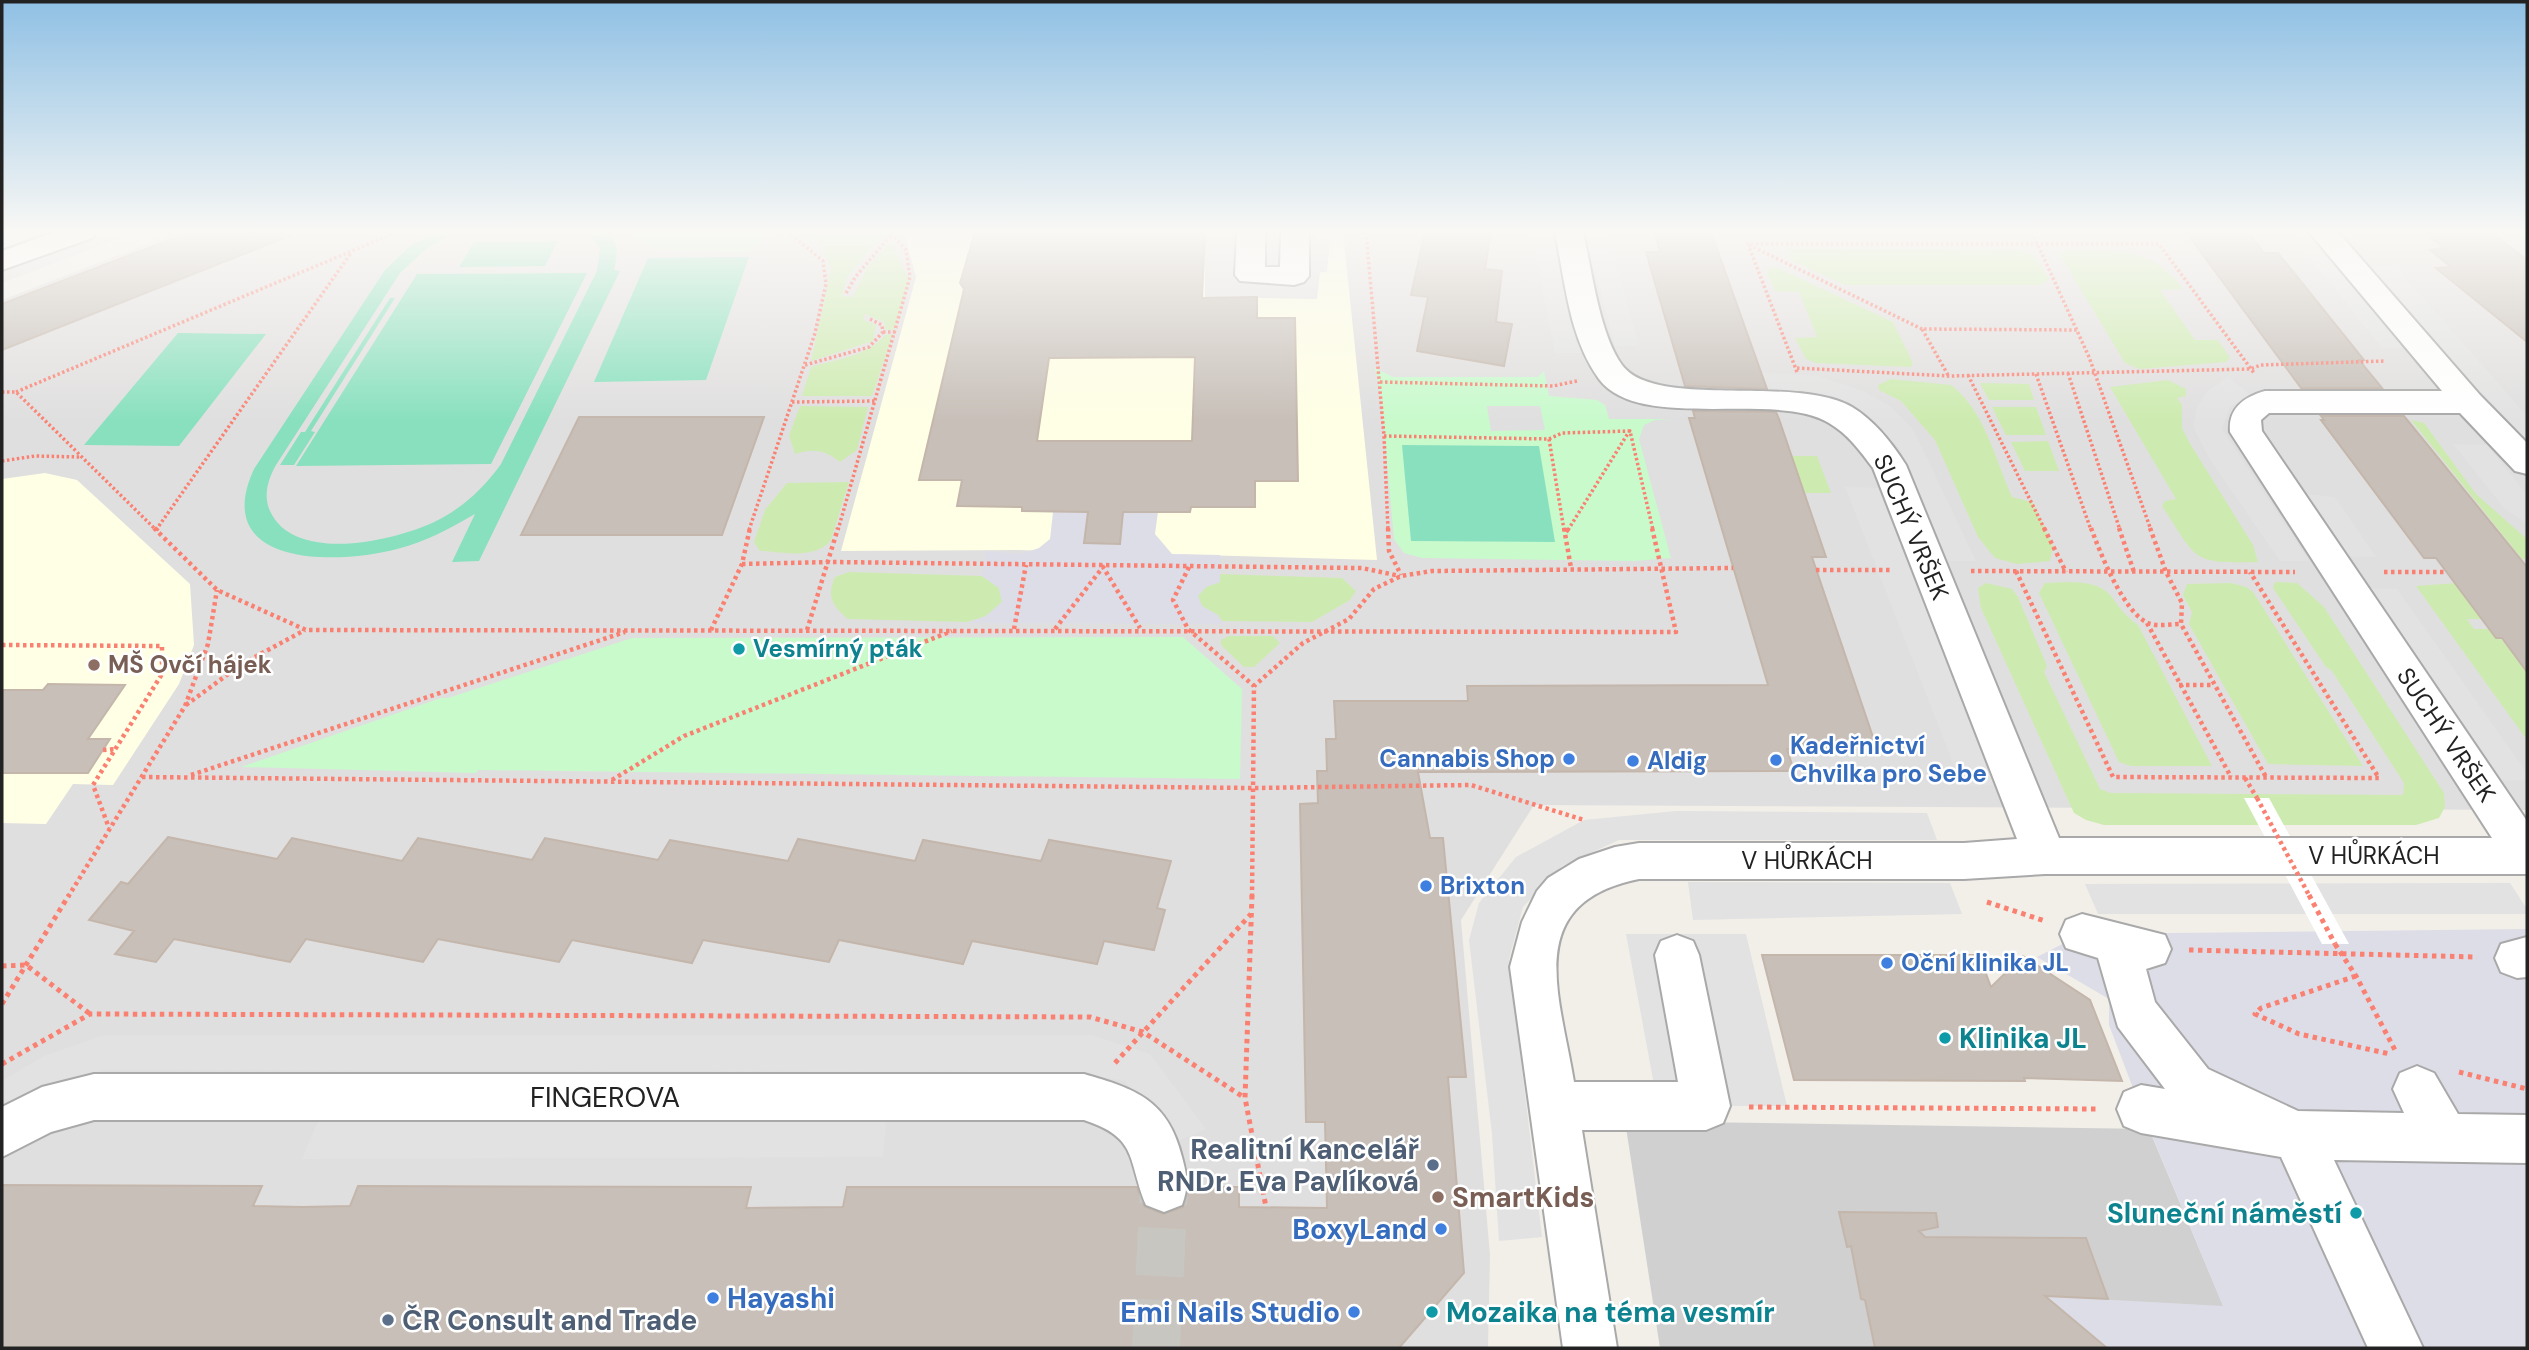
<svg xmlns="http://www.w3.org/2000/svg" width="2529" height="1350" viewBox="0 0 2529 1350" font-family="'DM Sans',sans-serif">
<style>
.residential{fill:#e0dfdf}
.education{fill:#ffffe5}
.religious{fill:#d0d0d0}
.grass{fill:#cdebb0}
.park{fill:#c8facc;fill-rule:evenodd}
.pitch{fill:#88e0be}
.parking{fill:#e2e2e2}
.plaza{fill:#dddde8}
.pier{fill:#fff}
.building{fill:#c7bfb8;stroke:#c4b6ab;stroke-width:2;fill-rule:evenodd}
.lines{fill:none;stroke-linecap:round;stroke-linejoin:round}
.minor-tunnel{stroke:#c8c6c1;stroke-width:48;stroke-dasharray:48 24;stroke-linecap:butt}
.minor-casing{stroke:#a9a9a9;stroke-width:4}
.path-far2{stroke:#fa8072;stroke-width:3.5;stroke-dasharray:2.5 2.5;stroke-linecap:butt}
.path-far1{stroke:#fa8072;stroke-width:4.5;stroke-dasharray:3.5 3.5;stroke-linecap:butt}
.path{stroke:#fa8072;stroke-width:5;stroke-dasharray:4.5 4.5;stroke-linecap:butt}
.minor{fill:#fff;fill-rule:evenodd}
.path-bridge-far1{stroke:#fa8072;stroke-width:4.5;stroke-dasharray:3.5 3.5;stroke-linecap:butt}
.path-bridge{stroke:#fa8072;stroke-width:5;stroke-dasharray:4.5 4.5;stroke-linecap:butt}
.culture-dot{fill:#0f9aa8;stroke:#fff;stroke-width:2.5}
.education-dot{fill:#8d6e63;stroke:#fff;stroke-width:2.5}
.shop-dot{fill:#3f7fe0;stroke:#fff;stroke-width:2.5}
.service-dot{fill:#5c6f8a;stroke:#fff;stroke-width:2.5}
.labels{text-anchor:middle;stroke-width:5;stroke-linejoin:round;paint-order:stroke}
.street-label{font-size:24px;fill:#222;stroke:#fff}
.culture-label{font-size:24px;font-weight:bold;fill:#0d838f;stroke:#fff;text-anchor:start}
.education-label{font-size:24px;font-weight:bold;fill:#785e54;stroke:#fff;text-anchor:start}
.shop-label{font-size:24px;font-weight:bold;fill:#366cbe;stroke:#fff;text-anchor:start}
.near-culture-label{font-size:28px;font-weight:bold;fill:#0d838f;stroke:#fff;text-anchor:start}
.near-street-label{font-size:28px;fill:#222;stroke:#fff}
.near-service-label{font-size:28px;font-weight:bold;fill:#4e5e75;stroke:#fff;text-anchor:end}
.near-education-label{font-size:28px;font-weight:bold;fill:#785e54;stroke:#fff;text-anchor:start}
.near-shop-label{font-size:28px;font-weight:bold;fill:#366cbe;stroke:#fff;text-anchor:end}
</style>
<rect width="100%" height="100%" fill="#f2efe9"/>
<path class="residential" d="M 178,232 L 2527,232 L 2527,810 L 1534,805 L 1461,920 L 1490,1255 L 1488,1348 L 2,1348 L 2,300 Z"/>
<path class="education" d="M 904,232 L 1343,232 L 1377,560 L 1017,550 L 841,551 L 916,277 Z
M 45,473 L 77,480 L 190,584 L 194,645 L 179,684 L 113,785 L 73,784 L 46,824 L 2,823 L 2,479 Z"/>
<path class="religious" d="M 1625,1121 L 2149,1129 L 2240,1346 L 1660,1348 Z"/>
<path class="grass" d="M 803,232 L 884,232 L 847,277 L 842,296 L 853,297 L 867,268 L 891,241 L 909,280 L 894,330 L 886,330 L 884,322 L 864,314 L 864,320 L 876,325 L 873,341 L 811,361 L 831,269 L 821,243 Z
M 1789,249 L 2019,250 L 2034,255 L 2049,279 L 2041,285 L 1845,285 L 1792,261 L 1789,259 Z
M 2066,250 C 2115,251 2151,245 2183,289 L 2160,290 L 2195,340 L 2218,340 L 2230,358 L 2226,362 L 2140,369 L 2125,363 L 2060,255 Z
M 1776,267 L 1893,322 L 1913,363 L 1911,367 L 1816,363 L 1806,359 L 1795,338 L 1817,337 L 1799,292 L 1775,291 L 1767,273 L 1769,268 Z
M 893,334 L 872,396 L 802,396 L 811,367 C 837,359 868,356 885,335 Z
M 1891,379 L 1951,385 C 1984,409 1996,461 2012,497 L 2032,502 L 2053,546 L 2050,561 L 2017,564 L 1995,558 L 1978,537 L 1935,440 L 1901,401 L 1879,390 L 1878,385 Z
M 2168,380 L 2186,389 L 2186,396 L 2177,398 L 2182,405 L 2182,428 L 2189,442 L 2253,545 L 2258,562 C 2190,564 2198,560 2162,506 L 2165,501 L 2176,499 L 2110,387 Z
M 1980,383 L 2029,384 L 2034,400 L 1989,400 Z
M 800,406 L 868,407 L 857,450 L 840,462 C 825,450 814,448 795,454 L 789,436 Z
M 1992,407 L 2036,407 L 2046,435 L 2006,435 Z
M 2411,420 L 2424,423 L 2476,494 L 2527,539 L 2527,559 L 2522,559 Z
M 2048,441 L 2059,471 L 2025,471 L 2011,442 Z
M 1791,456 L 1817,456 L 1831,493 L 1804,493 Z
M 849,482 L 831,540 C 815,560 783,552 760,551 L 754,542 L 765,510 L 787,483 Z
M 849,572 L 982,576 L 999,588 L 1002,602 L 986,616 L 967,622 L 848,619 C 833,606 826,597 835,577 Z
M 1219,574 L 1342,578 L 1356,591 L 1350,600 L 1312,622 L 1223,621 L 1202,606 L 1198,596 L 1206,587 L 1220,582 Z
M 2275,582 L 2297,583 L 2324,607 L 2444,793 L 2445,807 L 2439,818 L 2416,825 L 2104,825 L 2086,820 L 2074,813 L 1981,608 L 1978,588 L 1986,583 L 2012,589 L 2018,597 L 2047,666 L 2044,672 L 2100,789 L 2111,793 L 2403,795 L 2404,783 L 2332,671 L 2326,667 L 2273,588 Z
M 2045,583 C 2066,583 2096,578 2111,596 C 2120,608 2125,616 2138,625 L 2212,766 L 2131,766 L 2119,762 L 2039,593 Z
M 2231,583 L 2246,587 L 2253,592 L 2363,766 L 2268,764 L 2189,624 L 2192,612 L 2183,595 L 2187,584 Z
M 2458,583 L 2484,619 L 2467,619 L 2474,629 L 2492,629 L 2527,669 L 2527,740 L 2416,586 Z
M 1229,636 L 1273,636 L 1280,643 L 1254,667 L 1244,667 L 1221,645 L 1221,640 Z"/>
<path class="park" d="M 628,232 L 772,232 L 747,252 L 655,249 Z
M 1375,368 L 1393,377 L 1538,377 L 1544,371 L 1549,396 L 1597,400 L 1605,405 L 1609,419 L 1671,419 L 1655,420 L 1644,425 L 1639,439 L 1671,558 L 1634,561 L 1422,558 L 1404,553 L 1394,539 L 1381,397 ZM 1487,406 L 1540,406 L 1545,430 L 1491,431 Z
M 1183,637 L 1242,689 L 1240,779 L 478,770 L 476,773 L 241,767 L 441,698 L 448,698 L 632,638 Z"/>
<path class="pitch" d="M 433,232 L 456,232 L 426,249 L 400,273 L 276,465 C 268,479 263,496 270,511 C 295,566 402,540 442,518 C 467,504 485,486 501,464 L 597,271 L 600,249 L 588,232 L 611,232 C 618,246 618,255 614,270 L 620,271 L 479,561 L 452,562 L 475,514 C 450,528 426,542 397,549 C 337,565 209,567 254,469 L 385,270 L 411,245 Z
M 558,241 L 545,266 L 459,267 L 474,242 Z
M 749,257 L 706,380 L 594,382 L 648,258 Z
M 587,273 L 491,464 L 296,466 L 417,274 Z
M 390,298 L 395,298 L 311,431 L 315,432 L 294,465 L 280,465 L 301,432 L 305,432 Z
M 178,333 L 266,334 L 179,446 L 84,445 Z
M 1402,445 L 1539,446 L 1555,542 L 1411,541 Z"/>
<path class="parking" d="M 103,232 L 136,232 L 2,283 L 2,270 Z
M 1205,232 L 1315,232 L 1315,237 L 1330,238 L 1327,272 L 1320,272 L 1317,299 L 1205,297 Z
M 1531,232 L 1554,232 L 1583,353 L 1555,353 Z
M 1585,232 L 1608,232 L 1639,346 L 1615,346 Z
M 2289,232 L 2310,232 L 2407,348 L 2382,348 Z
M 2367,267 L 2396,267 L 2527,416 L 2527,450 Z
M 1710,370 L 1818,376 L 1865,392 L 1891,407 L 1913,429 L 1976,561 L 1945,561 L 1899,448 L 1862,412 L 1833,396 L 1786,390 L 1718,388 Z
M 2228,377 L 2252,396 L 2230,407 L 2222,429 L 2309,561 L 2280,561 L 2209,458 L 2193,426 L 2197,407 L 2207,392 Z
M 2453,444 L 2487,445 L 2527,495 L 2527,523 L 2504,508 Z
M 1845,487 L 1878,488 L 1998,785 L 1962,786 Z
M 2304,494 L 2335,497 L 2376,557 L 2342,556 Z
M 2366,588 L 2397,589 L 2527,773 L 2527,780 L 2497,781 Z
M 1676,811 L 1927,813 L 1937,840 L 1619,840 L 1562,866 L 1523,907 L 1509,959 L 1542,1237 L 1499,1241 L 1492,1134 L 1469,940 L 1479,903 L 1516,857 L 1584,820 Z
M 1688,882 L 1950,883 L 1962,914 L 1693,920 Z
M 2510,883 L 2527,909 L 2527,914 L 2098,914 L 2085,884 Z
M 1626,934 L 1746,934 L 1787,1106 L 1658,1106 Z
M 104,1035 L 1091,1035 L 1150,1054 L 1206,1129 L 1174,1143 L 1125,1081 L 1070,1072 L 103,1070 L 28,1096 L 2,1115 L 2,1081 L 44,1056 Z
M 319,1119 L 886,1121 L 883,1157 L 302,1159 Z"/>
<path class="plaza" d="M 1088,511 L 1084,543 L 1120,544 L 1123,512 L 1158,512 L 1155,534 L 1172,554 L 1220,555 L 1220,582 L 1206,587 L 1198,596 L 1202,606 L 1218,615 L 1223,624 L 967,623 L 986,616 L 1002,602 L 999,588 L 982,576 L 986,551 L 1021,554 L 1039,548 L 1050,539 L 1053,512 Z
M 2527,929 L 2527,1348 L 2107,1348 L 2041,1296 L 2223,1306 L 2141,1109 L 2109,1025 L 2109,999 L 2037,957 L 2082,934 Z"/>
<path class="pier" d="M 2244,798 L 2269,798 L 2349,944 L 2322,944 Z"/>
<path class="building" d="M 190,232 L 294,234 L 2,350 L 2,304 Z
M 975,232 L 1205,232 L 1202,298 L 1257,297 L 1257,318 L 1295,318 L 1298,481 L 1255,481 L 1255,507 L 1191,507 L 1190,512 L 1123,512 L 1120,544 L 1084,543 L 1088,512 L 1022,511 L 1022,507 L 957,506 L 962,480 L 919,480 L 964,289 L 960,283 ZM 1195,357 L 1192,441 L 1037,441 L 1049,358 Z
M 1425,232 L 1491,232 L 1485,269 L 1502,271 L 1496,322 L 1512,324 L 1504,366 L 1417,351 L 1428,297 L 1411,295 Z
M 1654,232 L 1711,232 L 1767,389 L 1685,386 L 1646,252 L 1660,252 Z
M 2186,232 L 2242,232 L 2251,235 L 2264,253 L 2278,253 L 2364,360 L 2359,360 L 2382,388 L 2301,388 Z
M 2424,232 L 2491,232 L 2527,260 L 2527,342 L 2436,268 L 2451,267 L 2430,250 L 2444,248 Z
M 1693,411 L 1776,412 L 1779,419 L 1826,557 L 1812,557 L 1875,743 L 1828,742 L 1831,750 L 1787,749 L 1794,771 L 1418,772 L 1430,838 L 1443,838 L 1466,1077 L 1448,1077 L 1464,1273 L 1399,1348 L 2,1348 L 2,1185 L 262,1186 L 253,1206 L 302,1207 L 350,1206 L 358,1186 L 751,1187 L 746,1208 L 843,1207 L 847,1187 L 1137,1187 L 1144,1206 L 1163,1214 L 1183,1207 L 1189,1187 L 1239,1187 L 1239,1207 L 1327,1208 L 1325,1122 L 1306,1122 L 1300,804 L 1318,803 L 1317,771 L 1327,771 L 1326,739 L 1336,739 L 1334,701 L 1468,701 L 1467,686 L 1768,685 L 1689,418 L 1695,418 Z
M 2321,416 L 2404,416 L 2527,567 L 2527,672 L 2502,638 L 2496,638 L 2436,558 L 2424,558 L 2321,420 L 2324,420 Z
M 579,417 L 764,417 L 722,535 L 521,535 Z
M 48,684 L 125,685 L 88,739 L 110,739 L 88,773 L 2,773 L 2,690 L 43,690 Z
M 168,837 L 277,859 L 292,838 L 402,861 L 418,838 L 532,860 L 545,838 L 658,860 L 670,840 L 788,861 L 798,839 L 915,861 L 923,840 L 1041,861 L 1049,840 L 1171,861 L 1157,908 L 1165,910 L 1154,950 L 1104,941 L 1097,964 L 972,941 L 963,964 L 839,940 L 829,962 L 703,940 L 692,963 L 572,940 L 559,962 L 438,939 L 423,962 L 306,939 L 290,962 L 174,939 L 156,962 L 115,954 L 134,931 L 89,920 L 121,882 L 128,884 Z
M 1762,955 L 1979,955 L 1991,987 L 2023,956 L 2090,1000 L 2122,1081 L 2024,1078 L 2025,1081 L 1794,1080 Z
M 1839,1212 L 1936,1213 L 1938,1227 L 1919,1231 L 1925,1237 L 2086,1238 L 2108,1299 L 2045,1296 L 2107,1348 L 1875,1348 L 1865,1300 L 1861,1299 L 1851,1246 L 1847,1247 Z"/>
<g class="lines">
<path class="minor-tunnel" d="M 1156,1348 L 1164,1187"/>
<g class="minor-casing">
<path id="minor" d="M 55,232 L 96,232 L 92,238 L 2,270 L 2,251 Z
M 1237,232 L 1265,232 L 1265,267 L 1280,267 L 1281,232 L 1309,232 L 1309,276 L 1304,282 L 1294,285 L 1240,281 L 1235,275 Z
M 1555,232 L 1583,232 C 1592,270 1599,333 1622,365 C 1655,410 1794,374 1852,407 C 1875,421 1892,443 1906,465 L 2059,838 L 2492,838 L 2230,432 C 2228,408 2244,397 2265,391 L 2442,391 L 2309,232 L 2338,232 L 2480,395 L 2527,443 L 2527,474 L 2515,471 L 2460,413 L 2269,413 L 2261,420 L 2262,431 L 2527,821 L 2527,874 L 2045,874 L 1964,879 L 1639,879 C 1521,903 1560,995 1574,1082 L 1678,1082 L 1655,955 L 1661,941 L 1677,935 L 1693,941 L 1699,955 L 1730,1106 L 1723,1123 L 1706,1130 L 1582,1130 L 1617,1348 L 1563,1348 L 1510,967 L 1522,922 L 1537,891 L 1548,878 L 1579,859 L 1615,847 L 1639,843 L 1964,843 L 2017,839 L 1873,468 C 1860,451 1848,434 1829,423 C 1776,390 1639,433 1599,379 C 1569,338 1565,281 1555,232 Z
M 2082,914 L 2165,935 L 2171,949 L 2165,963 L 2146,969 L 2155,1002 L 2208,1069 L 2298,1111 L 2404,1113 L 2393,1089 L 2400,1073 L 2417,1066 L 2434,1073 L 2458,1114 L 2527,1115 L 2527,1163 L 2334,1160 L 2423,1348 L 2368,1348 L 2281,1157 L 2141,1133 L 2124,1126 L 2117,1109 L 2124,1092 L 2141,1085 L 2165,1089 L 2118,1027 L 2098,958 L 2066,948 L 2060,934 L 2066,920 Z
M 2527,937 L 2527,977 L 2517,978 L 2501,972 L 2495,958 L 2501,944 Z
M 94,1074 L 1084,1074 C 1136,1089 1168,1100 1182,1157 C 1187,1176 1189,1186 1182,1205 L 1164,1212 L 1146,1205 C 1127,1159 1139,1138 1084,1120 L 94,1120 L 51,1132 L 2,1157 L 2,1107 L 42,1087 Z"/>
</g>
<path class="path-far2" d="M 1366,232 L 1384,436 L 1388,530
M 2032,232 L 2089,357 L 2151,530
M 1749,245 L 1922,329
M 846,293 L 856,276 L 892,234
M 883,332 L 896,332
M 805,365 L 869,347 L 883,332 L 882,325 L 868,318
M 1797,368 L 1949,376 L 2250,369 L 2261,365 L 2385,361
M 1797,372 L 1748,244 L 2159,244 L 2254,373
M 2068,373 L 2120,530
M 2036,374 L 2091,530
M 1948,375 L 1922,329 L 2079,330
M 1968,375 L 2045,530
M 1380,382 L 1553,386 L 1577,381
M 2,392 L 16,392 L 156,530
M 16,392 L 397,232
M 792,402 L 877,401
M 1384,436 L 1549,439 L 1564,530
M 1549,439 L 1562,433 L 1630,431 L 1653,530
M 2,461 L 35,456 L 81,457
M 156,530 L 351,253
M 749,530 L 815,333 L 826,284 L 823,261 L 788,232
M 838,530 L 910,277 L 906,250 L 890,232
M 1568,530 L 1630,430"/>
<path class="path-far1" d="M 154,528 L 217,590 L 306,630 L 1676,632 L 1652,528
M 1388,528 L 1389,551 L 1401,575
M 1564,528 L 1571,568
M 2044,528 L 2066,572
M 2091,528 C 2100,552 2123,612 2148,623 C 2157,627 2171,624 2181,624
M 2119,528 L 2134,572
M 2150,528 L 2166,572 L 2182,603 L 2181,624 L 2266,777
M 156,530 L 158,528
M 1566,532 L 1569,528
M 742,564 L 830,562 L 1362,568 L 1400,576
M 1189,567 L 1173,600 L 1188,629 L 1254,686
M 1816,570 L 1892,570
M 1971,571 L 2295,572
M 2016,571 L 2113,777 L 2379,778 L 2250,572
M 2384,572 L 2446,572
M 2147,623 L 2231,777
M 1014,629 L 1026,565
M 1055,629 L 1103,567 L 1140,628
M 711,630 L 742,564 L 750,528
M 807,630 L 838,528
M 2,645 L 162,646 L 162,674 L 93,785 L 109,828
M 2179,685 L 2214,685
M 186,705 L 242,664 L 305,630
M 103,750 L 115,749
M 191,775 L 625,632
M 142,777 L 1253,788 L 1471,785 L 1584,820
M 2245,778 L 2257,798
M 612,780 L 684,736 L 952,631
M 68,897 L 185,706 L 208,644 L 217,590
M 1252,897 L 1254,686 L 1303,643 L 1349,619 L 1374,589 L 1401,576 L 1432,571 L 1733,568"/>
<path class="path" d="M 1252,895 L 1245,1098 L 1266,1207
M 1987,902 L 2045,921
M 2335,944 L 2356,976 L 2396,1052
M 2189,950 L 2477,957
M 2,966 L 26,965 L 90,1014
M 2356,976 L 2261,1008 L 2255,1014 L 2299,1034 L 2390,1054
M 2,1004 L 69,895
M 1115,1063 L 1251,914
M 2,1064 L 90,1014 L 1090,1017 L 1143,1032 L 1245,1098
M 2459,1072 L 2527,1089
M 1749,1107 L 2098,1109"/>
<use href="#minor" class="minor"/>
<path class="path-bridge-far1" d="M 2257,798 L 2310,897"/>
<path class="path-bridge" d="M 2309,895 L 2335,944"/>
</g>
<linearGradient id="sky" x2="0" y2="1"><stop stop-color="#8fc0e4"/><stop offset="0.55" stop-color="#f9f8f5"/><stop offset="1" stop-color="#f9f8f5" stop-opacity="0"/></linearGradient>
<rect width="2529" height="421" fill="url(#sky)"/>
<g class="culture-dot">
<circle cx="739" cy="649" r="7"/>
<circle cx="1945" cy="1038" r="7"/>
<circle cx="2356" cy="1213" r="7"/>
<circle cx="1432" cy="1312" r="7"/>
</g>
<g class="education-dot">
<circle cx="94" cy="665" r="7"/>
<circle cx="1438" cy="1197" r="7"/>
</g>
<g class="shop-dot">
<circle cx="1569" cy="759" r="7"/>
<circle cx="1776" cy="760" r="7"/>
<circle cx="1633" cy="761" r="7"/>
<circle cx="1426" cy="886" r="7"/>
<circle cx="1887" cy="963" r="7"/>
<circle cx="1441" cy="1229" r="7"/>
<circle cx="713" cy="1298" r="7"/>
<circle cx="1354" cy="1312" r="7"/>
</g>
<g class="service-dot">
<circle cx="1433" cy="1165" r="7"/>
<circle cx="388" cy="1320" r="7"/>
</g>
<g class="labels">
<g class="street-label">
<text transform="translate(1911 527) rotate(67)" y="8">SUCHÝ VRŠEK</text>
<text transform="translate(2446 735) rotate(56)" y="8">SUCHÝ VRŠEK</text>
<text x="2374" y="864">V HŮRKÁCH</text>
<text x="1807" y="869">V HŮRKÁCH</text>
</g>
<g class="culture-label">
<text x="753" y="657">Vesmírný pták</text>
</g>
<g class="education-label">
<text x="108" y="673">MŠ Ovčí hájek</text>
</g>
<g class="shop-label">
<text x="1790" y="754">Kadeřnictví<tspan x="1790" dy="28">Chvilka pro Sebe</tspan></text>
<text x="1555" y="767" text-anchor="end">Cannabis Shop</text>
<text x="1647" y="769">Aldig</text>
<text x="1440" y="894">Brixton</text>
<text x="1901" y="971">Oční klinika JL</text>
</g>
<g class="near-culture-label">
<text x="1959" y="1048">Klinika JL</text>
<text x="2342" y="1223" text-anchor="end">Sluneční náměstí</text>
<text x="1446" y="1322">Mozaika na téma vesmír</text>
</g>
<g class="near-street-label">
<text x="605" y="1107">FINGEROVA</text>
</g>
<g class="near-service-label">
<text x="1419" y="1159">Realitní Kancelář<tspan x="1419" dy="32">RNDr. Eva Pavlíková</tspan></text>
<text x="402" y="1330" text-anchor="start">ČR Consult and Trade</text>
</g>
<g class="near-education-label">
<text x="1452" y="1207">SmartKids</text>
</g>
<g class="near-shop-label">
<text x="1427" y="1239">BoxyLand</text>
<text x="727" y="1308" text-anchor="start">Hayashi</text>
<text x="1340" y="1322">Emi Nails Studio</text>
</g>
</g>
<rect width="2529" height="1350" fill="none" stroke="#222222" stroke-width="7"/>
</svg>
